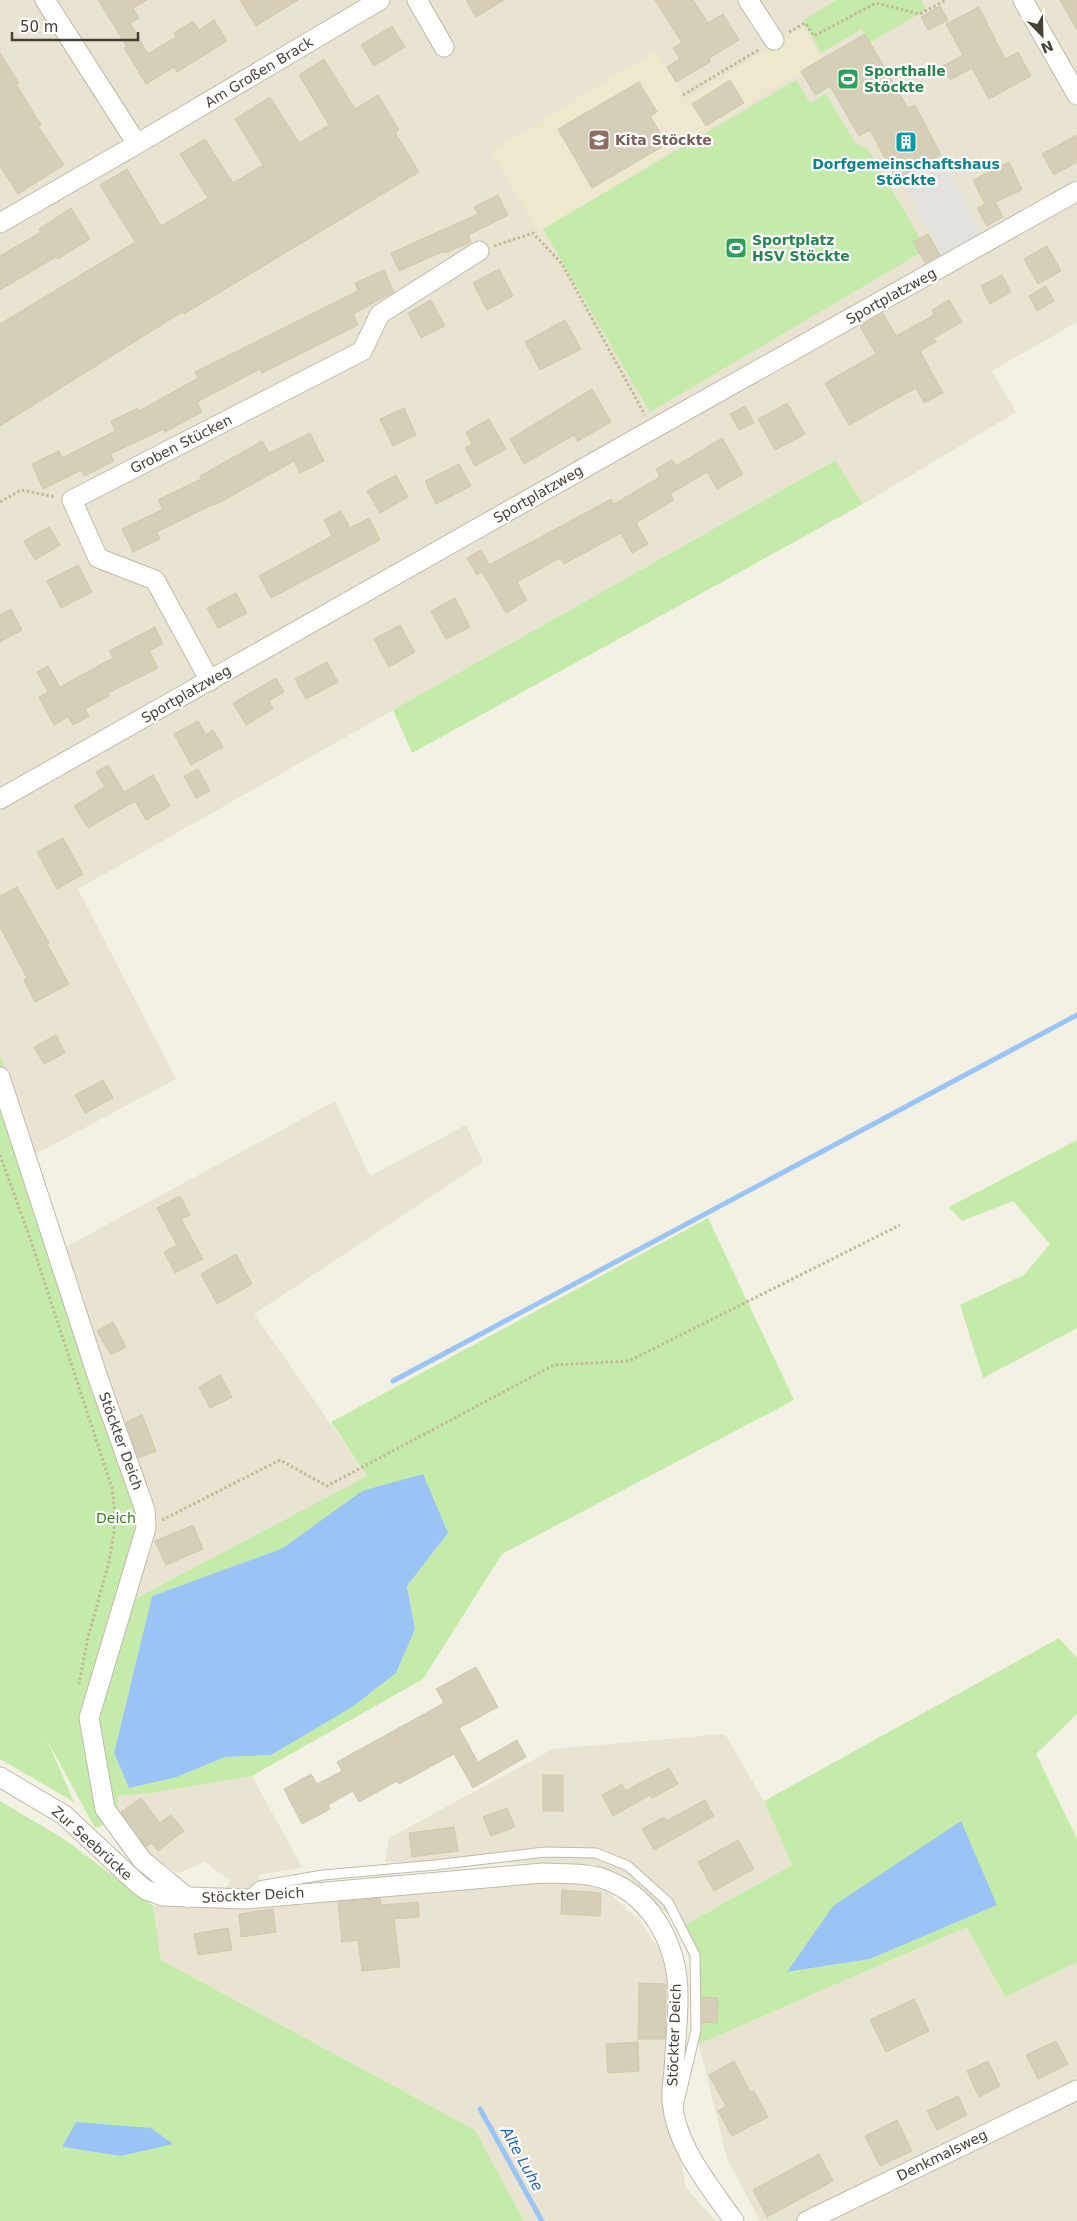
<svg xmlns="http://www.w3.org/2000/svg" width="1077" height="2221" viewBox="0 0 1077 2221" font-family="'DejaVu Sans',sans-serif">
<style>
.residential{fill:#e8e4d1}
.education{fill:#eee9cc}
.green{fill:#c4eba9;fill-rule:evenodd}
.parking{fill:#e4e2dd}
.water{fill:#9bc4f6}
.lines{fill:none;stroke-linecap:round;stroke-linejoin:round}
.stream{stroke:#9bc4f6;stroke-width:5}
.building{fill:#d6cfb8;stroke:#d1c8ab}
.lane-casing{stroke:#c0baa6;stroke-width:11}
.street-casing{stroke:#c0baa6;stroke-width:21}
.path{stroke:#c3b996;stroke-width:3;stroke-dasharray:2.5 2.5;stroke-linecap:butt}
.lane{stroke:#fff;stroke-width:9}
.street{stroke:#fff;stroke-width:19}
.labels{text-anchor:middle;stroke-width:4.5;stroke-linejoin:round;paint-order:stroke}
.leisure-label{font-size:14px;font-weight:bold;fill:#27864d;stroke:#fff;text-anchor:start}
.street-label{font-size:14px;fill:#464133;stroke:#fff}
.education-label{font-size:14px;font-weight:bold;fill:#785e54;stroke:#fff;text-anchor:start}
.culture-label{font-size:14px;font-weight:bold;fill:#0d838f;stroke:#fff}
.park-label{font-size:14px;fill:#387c22;stroke:#fff}
.water-label{font-size:15px;font-style:italic;fill:#2466ba;stroke:#fff}
</style>
<rect width="100%" height="100%" fill="#f3f1e4"/>
<path class="residential" d="M 0,0 L 1077,0 L 1077,322 L 992,371 L 1016,412 L 863,504 L 834,460 L 78,889 L 176,1079 L 32,1156 L 0,1055 Z
M 335,1101 L 370,1176 L 466,1125 L 483,1162 L 254,1314 L 367,1476 L 133,1600 L 62,1249 Z
M 725,1734 L 764,1801 L 792,1865 L 685,1925 L 594,1864 L 385,1862 L 389,1838 L 553,1749 Z
M 252,1776 L 302,1867 L 258,1875 L 263,1892 L 551,1882 L 583,1884 L 608,1892 L 640,1921 L 671,1967 L 668,2094 L 686,2188 L 716,2221 L 524,2221 L 475,2130 L 161,1960 L 153,1906 L 210,1905 L 231,1881 L 205,1862 L 178,1873 L 154,1859 L 119,1814 L 116,1796 L 151,1793 Z
M 967,1927 L 1005,1997 L 1077,1962 L 1077,2221 L 760,2221 L 727,2159 L 699,2044 Z"/>
<path class="education" d="M 803,28 L 822,59 L 539,232 L 490,152 L 656,51 L 686,100 Z"/>
<path class="green" d="M 837,0 L 921,0 L 926,10 L 870,42 L 862,29 L 821,53 L 803,20 Z
M 796,80 L 810,103 L 826,94 L 855,143 L 868,149 L 920,238 L 913,242 L 920,253 L 650,412 L 543,229 Z
M 835,460 L 863,504 L 412,753 L 393,710 Z
M 0,1055 L 62,1249 L 152,1516 L 133,1600 L 367,1476 L 331,1422 L 708,1218 L 794,1400 L 502,1554 L 423,1679 L 252,1776 L 151,1793 L 117,1796 L 119,1814 L 109,1823 L 95,1828 L 47,1740 L 74,1802 L 0,1759 ZM 362,1492 L 448,1533 L 407,1586 L 415,1629 L 303,1735 L 271,1755 L 225,1757 L 177,1777 L 129,1788 L 114,1753 L 152,1596 L 283,1548 Z
M 1077,1140 L 1077,1328 L 983,1378 L 960,1305 L 1024,1275 L 1050,1244 L 1013,1201 L 962,1221 L 949,1207 Z
M 1059,1638 L 1077,1658 L 1077,1714 L 1036,1754 L 1077,1839 L 1077,1962 L 1005,1997 L 967,1927 L 699,2044 L 699,1957 L 685,1925 L 792,1865 L 764,1801 ZM 997,1905 L 870,1959 L 788,1972 Z
M 0,1801 L 64,1839 L 153,1906 L 161,1960 L 475,2130 L 524,2221 L 0,2221 ZM 76,2122 L 172,2143 L 121,2156 L 62,2147 Z"/>
<path class="parking" d="M 944,161 L 983,233 L 942,256 L 903,183 Z"/>
<path class="water" d="M 423,1474 L 448,1533 L 407,1586 L 415,1629 L 396,1673 L 352,1707 L 271,1755 L 225,1757 L 177,1777 L 129,1788 L 114,1753 L 152,1596 L 283,1548 L 362,1491 Z
M 961,1821 L 997,1905 L 870,1959 L 787,1972 L 833,1906 Z
M 76,2122 L 151,2128 L 173,2144 L 121,2156 L 62,2147 Z"/>
<g class="lines">
<path class="stream" d="M 393,1381 L 1077,1015
M 480,2109 L 542,2221"/>
</g>
<path class="building" d="M 98,0 L 147,0 L 133,8 L 139,18 L 130,23 L 148,54 L 176,37 L 174,33 L 193,21 L 199,30 L 214,20 L 227,41 L 177,72 L 174,67 L 146,84 L 124,48 L 127,47 Z
M 240,0 L 298,0 L 256,26 Z
M 466,0 L 504,0 L 476,17 Z
M 655,0 L 693,0 L 708,23 L 723,14 L 739,40 L 709,58 L 710,62 L 676,82 L 667,67 L 680,59 L 673,48 L 682,43 Z
M 1060,0 L 1077,0 L 1077,30 Z
M 940,6 L 948,20 L 928,30 L 921,17 Z
M 979,7 L 1005,59 L 1018,52 L 1031,76 L 989,99 L 972,68 L 950,80 L 943,66 L 963,55 L 946,24 Z
M 392,26 L 405,47 L 374,66 L 361,45 Z
M 865,34 L 908,108 L 915,105 L 941,155 L 896,179 L 870,130 L 859,136 L 830,86 L 815,95 L 801,71 Z
M 0,53 L 19,83 L 16,84 L 41,125 L 38,126 L 64,165 L 18,194 L 0,166 Z
M 324,59 L 355,109 L 378,95 L 399,130 L 395,132 L 419,172 L 184,314 L 182,312 L 0,426 L 0,324 L 135,242 L 100,185 L 127,169 L 161,226 L 208,198 L 180,154 L 205,139 L 233,183 L 263,165 L 235,119 L 270,97 L 299,143 L 329,125 L 299,75 Z
M 730,80 L 744,103 L 706,126 L 692,104 Z
M 639,82 L 657,112 L 650,116 L 667,144 L 592,188 L 558,129 Z
M 1077,135 L 1077,162 L 1054,175 L 1042,154 Z
M 1009,162 L 1022,190 L 995,202 L 1003,217 L 987,226 L 977,208 L 985,204 L 973,180 Z
M 498,195 L 508,215 L 468,235 L 471,242 L 445,253 L 444,251 L 399,271 L 391,253 L 478,214 L 474,207 Z
M 71,208 L 90,239 L 58,259 L 56,257 L 0,290 L 0,256 L 41,232 L 39,229 Z
M 928,234 L 940,255 L 925,263 L 913,242 Z
M 1047,246 L 1061,271 L 1038,284 L 1024,259 Z
M 499,269 L 513,296 L 487,310 L 473,283 Z
M 384,270 L 394,292 L 353,314 L 358,325 L 262,373 L 260,369 L 197,402 L 202,412 L 165,432 L 164,429 L 110,454 L 114,461 L 84,476 L 82,470 L 43,489 L 32,464 L 59,451 L 62,458 L 115,431 L 111,421 L 138,408 L 139,411 L 198,378 L 195,372 L 358,291 L 355,283 Z
M 1002,275 L 1011,292 L 990,304 L 981,286 Z
M 1046,286 L 1054,301 L 1037,311 L 1029,296 Z
M 431,300 L 445,326 L 421,338 L 408,313 Z
M 949,300 L 962,322 L 934,338 L 936,342 L 920,351 L 943,393 L 924,403 L 916,388 L 849,425 L 825,383 L 876,354 L 860,326 L 883,313 L 896,336 L 934,315 L 932,310 Z
M 565,320 L 581,349 L 540,370 L 525,342 Z
M 592,389 L 611,422 L 578,441 L 574,435 L 524,464 L 510,439 Z
M 787,403 L 805,434 L 775,450 L 758,419 Z
M 745,406 L 754,423 L 739,430 L 730,414 Z
M 404,408 L 416,435 L 393,446 L 380,419 Z
M 489,419 L 506,449 L 475,466 L 465,448 L 472,444 L 466,432 Z
M 310,433 L 324,461 L 300,473 L 294,461 L 215,505 L 214,504 L 157,532 L 160,539 L 133,552 L 122,529 L 163,509 L 158,500 L 201,479 L 200,476 L 262,441 L 269,453 Z
M 722,438 L 743,474 L 717,489 L 707,472 L 670,494 L 674,500 L 636,523 L 648,544 L 632,553 L 621,533 L 564,564 L 560,558 L 517,582 L 527,600 L 506,613 L 482,572 L 477,575 L 467,558 L 481,550 L 489,565 L 611,499 L 614,504 L 660,477 L 656,469 L 672,460 L 676,466 Z
M 459,464 L 471,486 L 436,504 L 425,481 Z
M 396,475 L 408,497 L 380,513 L 367,491 Z
M 341,511 L 350,528 L 369,518 L 380,540 L 271,598 L 259,576 L 332,536 L 324,520 Z
M 49,527 L 60,545 L 35,560 L 24,541 Z
M 78,565 L 92,592 L 61,608 L 47,581 Z
M 236,593 L 247,613 L 218,628 L 207,608 Z
M 455,598 L 470,627 L 446,639 L 431,611 Z
M 11,609 L 22,630 L 0,642 L 0,615 Z
M 400,625 L 415,652 L 389,667 L 374,639 Z
M 155,627 L 163,644 L 149,651 L 158,668 L 108,693 L 109,696 L 85,709 L 89,716 L 73,725 L 68,717 L 54,725 L 39,697 L 48,692 L 37,672 L 48,666 L 60,687 L 113,658 L 109,651 Z
M 327,662 L 338,682 L 306,699 L 295,679 Z
M 276,678 L 284,692 L 269,701 L 273,709 L 246,725 L 233,703 Z
M 198,721 L 206,735 L 213,730 L 223,747 L 191,765 L 174,734 Z
M 108,765 L 124,792 L 153,775 L 170,806 L 146,820 L 135,801 L 88,828 L 74,806 L 105,787 L 96,772 Z
M 198,769 L 210,791 L 196,798 L 184,776 Z
M 63,838 L 83,874 L 57,889 L 37,852 Z
M 17,887 L 49,943 L 47,944 L 69,984 L 35,1002 L 24,980 L 27,978 L 0,927 L 0,896 Z
M 56,1035 L 65,1053 L 44,1064 L 34,1047 Z
M 103,1080 L 113,1098 L 85,1113 L 75,1095 Z
M 180,1196 L 190,1215 L 181,1219 L 203,1259 L 175,1273 L 164,1252 L 177,1245 L 157,1208 Z
M 236,1254 L 252,1284 L 217,1304 L 201,1274 Z
M 113,1322 L 126,1347 L 111,1355 L 97,1331 Z
M 220,1375 L 232,1397 L 210,1408 L 199,1387 Z
M 142,1415 L 156,1451 L 138,1458 L 126,1422 Z
M 193,1525 L 203,1549 L 166,1565 L 155,1541 Z
M 476,1667 L 498,1707 L 459,1728 L 478,1762 L 517,1740 L 526,1757 L 473,1788 L 454,1754 L 399,1784 L 397,1781 L 359,1802 L 353,1791 L 328,1805 L 330,1809 L 302,1824 L 284,1789 L 311,1774 L 317,1784 L 342,1771 L 337,1762 L 444,1703 L 436,1689 Z
M 669,1768 L 678,1784 L 652,1798 L 650,1795 L 613,1816 L 602,1795 L 622,1784 L 625,1791 Z
M 543,1775 L 563,1775 L 563,1811 L 543,1811 Z
M 141,1798 L 160,1823 L 171,1815 L 184,1831 L 158,1851 L 152,1843 L 146,1847 L 121,1812 Z
M 705,1800 L 714,1816 L 654,1850 L 642,1829 L 664,1817 L 666,1821 Z
M 507,1808 L 515,1827 L 491,1836 L 483,1817 Z
M 454,1827 L 458,1851 L 412,1857 L 409,1833 Z
M 738,1840 L 754,1869 L 714,1891 L 698,1862 Z
M 562,1890 L 601,1893 L 600,1916 L 561,1914 Z
M 380,1898 L 381,1905 L 418,1902 L 419,1917 L 394,1919 L 400,1967 L 362,1971 L 358,1940 L 342,1942 L 338,1902 Z
M 273,1909 L 276,1932 L 241,1937 L 239,1914 Z
M 228,1928 L 232,1950 L 198,1955 L 194,1934 Z
M 639,1983 L 666,1984 L 665,2039 L 638,2039 Z
M 703,1997 L 718,1998 L 717,2023 L 702,2022 Z
M 914,1999 L 929,2031 L 886,2052 L 870,2020 Z
M 1056,2041 L 1068,2064 L 1038,2079 L 1026,2055 Z
M 638,2042 L 639,2071 L 608,2073 L 606,2044 Z
M 734,2061 L 751,2093 L 754,2091 L 768,2117 L 732,2136 L 718,2111 L 726,2106 L 709,2075 Z
M 988,2061 L 1000,2086 L 979,2097 L 967,2071 Z
M 958,2096 L 967,2115 L 937,2130 L 927,2111 Z
M 897,2120 L 912,2151 L 880,2166 L 865,2136 Z
M 819,2154 L 833,2181 L 767,2217 L 753,2190 Z"/>
<g class="lines">
<g class="lane-casing">
<path id="lane" d="M 247,1897 L 259,1886 L 323,1875 L 435,1865 L 545,1852 L 596,1853 L 628,1866 L 668,1902 L 695,1955 L 696,2030 L 678,2106"/>
</g>
<g class="street-casing">
<path id="street" d="M 45,0 L 137,144 L 380,0
M 417,0 L 444,47
M 748,0 L 774,40
M 1023,0 L 1077,95
M 0,223 L 137,144
M 210,681 L 155,580 L 98,558 L 72,500 L 362,351 L 380,314 L 479,251
M 0,799 L 653,429 L 1077,191
M 0,1077 L 97,1375 L 145,1510 L 146,1528 L 89,1718 L 105,1809 L 142,1860 L 188,1898
M 0,1777 L 64,1815 L 137,1883 L 146,1890 L 163,1896 L 245,1899 L 543,1873 C 563,1874 587,1872 607,1880 C 655,1899 679,1949 678,1999 C 678,2023 675,2047 674,2071 C 673,2081 671,2092 672,2101 C 676,2147 709,2185 734,2221
M 807,2221 L 1077,2090"/>
</g>
<path class="path" d="M 789,32 L 805,23 L 814,36 L 876,3 L 920,14 L 946,0
M 683,95 L 760,49
M 494,246 L 533,233 L 562,264 L 645,415
M 0,502 L 21,490 L 56,497
M 0,1155 L 31,1241 L 112,1488 L 115,1514 L 114,1533 L 109,1562 L 88,1637 L 79,1684
M 162,1520 L 280,1460 L 327,1486 L 554,1365 L 629,1361 L 900,1225"/>
<use href="#lane" class="lane"/>
<use href="#street" class="street"/>
</g>
<defs>
<g id="stadium-square" transform="scale(1.125)"><rect x="-9" y="-9" width="18" height="18" rx="4" fill="#2e9e5b" stroke="#fff"/><path d="M0-5a6.5 5 0 1 0 0 10a6.5 5 0 1 0 0-10ZM-3.5-1.8h7v3.6h-7Z" fill="#fff"/></g>
<g id="school-square" transform="scale(1.125)"><rect x="-9" y="-9" width="18" height="18" rx="4" fill="#8d6e63" stroke="#fff"/><path d="M0-5L7-2L0 1L-7-2ZM-4 1L0 2.5L4 1V4Q0 6-4 4Z" fill="#fff"/></g>
<g id="building-square" transform="scale(1.125)"><rect x="-9" y="-9" width="18" height="18" rx="4" fill="#0f9aa8" stroke="#fff"/><path d="M-4-6H4V6H1V3H-1V6H-4ZM-2.5-4.3h1.7v1.8h-1.7ZM.8-4.3h1.7v1.8H.8ZM-2.5-1h1.7V.8h-1.7ZM.8-1h1.7V.8H.8Z" fill="#fff"/></g>
</defs>
<g fill-rule="evenodd">
<use href="#stadium-square" x="848" y="79"/>
<use href="#school-square" x="599" y="140"/>
<use href="#building-square" x="906" y="142"/>
<use href="#stadium-square" x="736" y="248"/>
</g>
<g class="labels">
<g class="leisure-label">
<text x="864" y="76">Sporthalle<tspan x="864" dy="16">Stöckte</tspan></text>
<text x="752" y="245">Sportplatz<tspan x="752" dy="16">HSV Stöckte</tspan></text>
</g>
<g class="street-label">
<text transform="translate(259 72) rotate(-31)" y="5">Am Großen Brack</text>
<text transform="translate(891 296) rotate(-29)" y="5">Sportplatzweg</text>
<text transform="translate(181 444) rotate(-27)" y="5">Groben Stücken</text>
<text transform="translate(538 494) rotate(-30)" y="5">Sportplatzweg</text>
<text transform="translate(186 694) rotate(-30)" y="5">Sportplatzweg</text>
<text transform="translate(121 1441) rotate(70)" y="5">Stöckter Deich</text>
<text transform="translate(92 1843) rotate(42)" y="5">Zur Seebrücke</text>
<text transform="translate(253 1895) rotate(-3)" y="5">Stöckter Deich</text>
<text transform="translate(674 2035) rotate(-88)" y="5">Stöckter Deich</text>
<text transform="translate(942 2155) rotate(-26)" y="5">Denkmalsweg</text>
</g>
<g class="education-label">
<text x="615" y="145">Kita Stöckte</text>
</g>
<g class="culture-label">
<text x="906" y="169">Dorfgemeinschaftshaus<tspan x="906" dy="16">Stöckte</tspan></text>
</g>
<g class="park-label">
<text x="116" y="1523">Deich</text>
</g>
<g class="water-label">
<text transform="translate(522 2159) rotate(61)" y="5">Alte Luhe</text>
</g>
</g>
<g transform="translate(1042 35) rotate(157)" stroke="#ffffff" stroke-width="4" paint-order="stroke">
<path d="M0-4L9 19L0 12L-9 19Z" fill="#464133"/>
<text y="-8" font-size="14" font-weight="bold" text-anchor="middle" fill="#464133">N</text>
</g>
<path d="M12 32v8h126v-8" fill="none" stroke="#464133" stroke-width="2.5"/>
<text x="20" y="32" font-size="15" fill="#464133" stroke="#ffffff" stroke-width="4" paint-order="stroke">50 m</text>
</svg>
